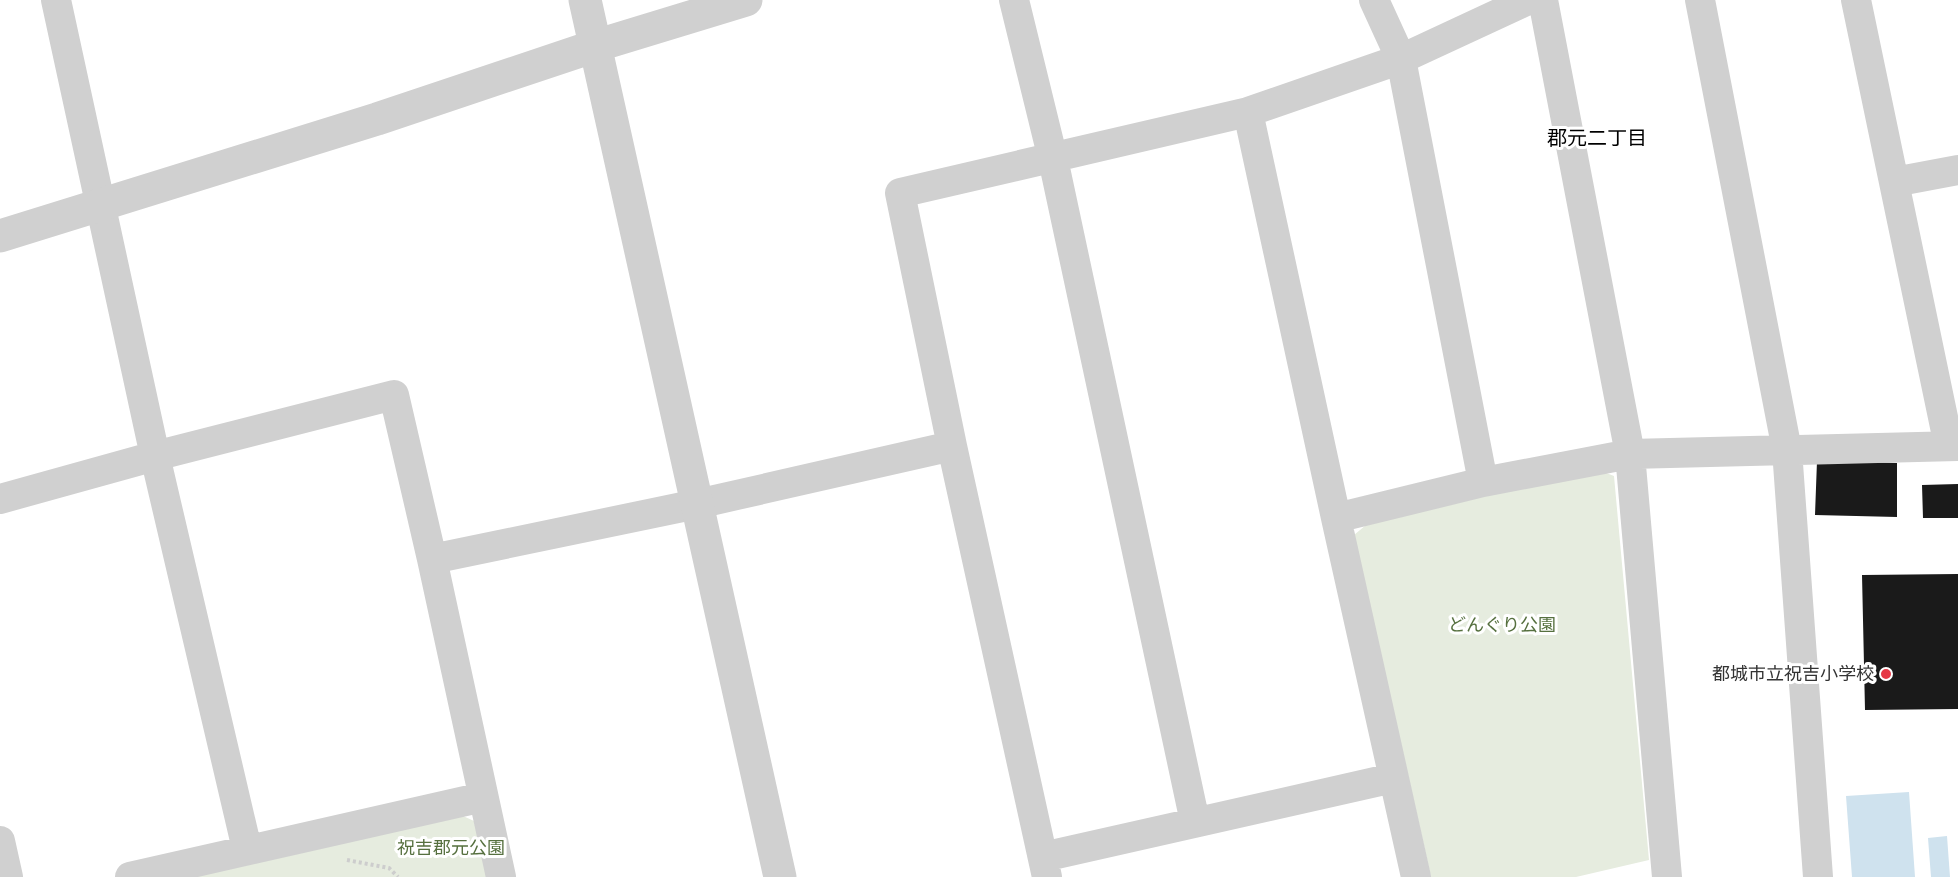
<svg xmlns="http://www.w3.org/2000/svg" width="1958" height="877" viewBox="0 0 1958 877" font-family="'IBM Plex Sans','Noto Sans JP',sans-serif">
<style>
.green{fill:#e6ecdf}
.water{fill:#cfe2ee}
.building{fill:#1a1a1a}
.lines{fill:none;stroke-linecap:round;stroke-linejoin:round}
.path{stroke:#cdcdcd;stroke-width:4;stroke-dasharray:3 3;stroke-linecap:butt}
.minor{stroke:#d0d0d0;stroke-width:30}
.tertiary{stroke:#d0d0d0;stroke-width:33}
.poi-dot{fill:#e63946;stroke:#fff;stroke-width:2}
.labels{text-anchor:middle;stroke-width:6;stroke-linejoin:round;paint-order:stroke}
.park-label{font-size:18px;fill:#56703f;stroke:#fff}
.poi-label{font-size:18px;fill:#333;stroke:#fff;text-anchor:end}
.neighbourhood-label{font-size:20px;fill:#000;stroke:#fff}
</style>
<rect width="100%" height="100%" fill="#fff"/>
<path class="green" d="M 1596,469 L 1614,476 L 1649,860 L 1576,877 L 1431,877 L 1354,535 L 1366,525 Z
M 463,816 L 474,821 L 487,877 L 194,877 Z"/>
<path class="water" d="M 1909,792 L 1915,877 L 1852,877 L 1846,796 Z
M 1947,836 L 1950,877 L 1931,877 L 1928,838 Z"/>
<path class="building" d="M 1817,461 L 1897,463 L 1897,517 L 1815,515 Z
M 1958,484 L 1958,518 L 1923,518 L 1922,485 Z
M 1958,574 L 1958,709 L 1865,710 L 1862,575 Z"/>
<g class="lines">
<path class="path" d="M 347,860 L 389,868 L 398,877"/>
<path class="minor" d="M 56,0 L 155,456 L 247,849
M 1014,0 L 1053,159 L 1195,822
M 1374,0 L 1401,59 L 1483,482
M 1543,0 L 1630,454 L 1667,877
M 1700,0 L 1787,450 L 1818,877
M 1856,0 L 1949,446
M 1248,112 L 1336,518 L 1416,877
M 1894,182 L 1958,170
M 0,499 L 155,456 L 394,395 L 432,559 L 501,877
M 1336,518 L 1483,482 L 1630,454 L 1958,446
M 432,559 L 697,504 L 952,446
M 0,841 L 8,877
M 1043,857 L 1393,778
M 130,877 L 483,797
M 1047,877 L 952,446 L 900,193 L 1248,112 L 1401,59 L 1528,0"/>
<path class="tertiary" d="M 585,0 L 780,877
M 0,236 L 377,119 L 595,46 L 746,0"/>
</g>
<circle class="poi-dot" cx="1886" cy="674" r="6"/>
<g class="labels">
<g class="park-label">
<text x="1502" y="631">どんぐり公園</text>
<text x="451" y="854">祝吉郡元公園</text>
</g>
<g class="poi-label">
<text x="1874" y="680">都城市立祝吉小学校</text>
</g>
<g class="neighbourhood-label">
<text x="1597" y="145">郡元二丁目</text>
</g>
</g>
</svg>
